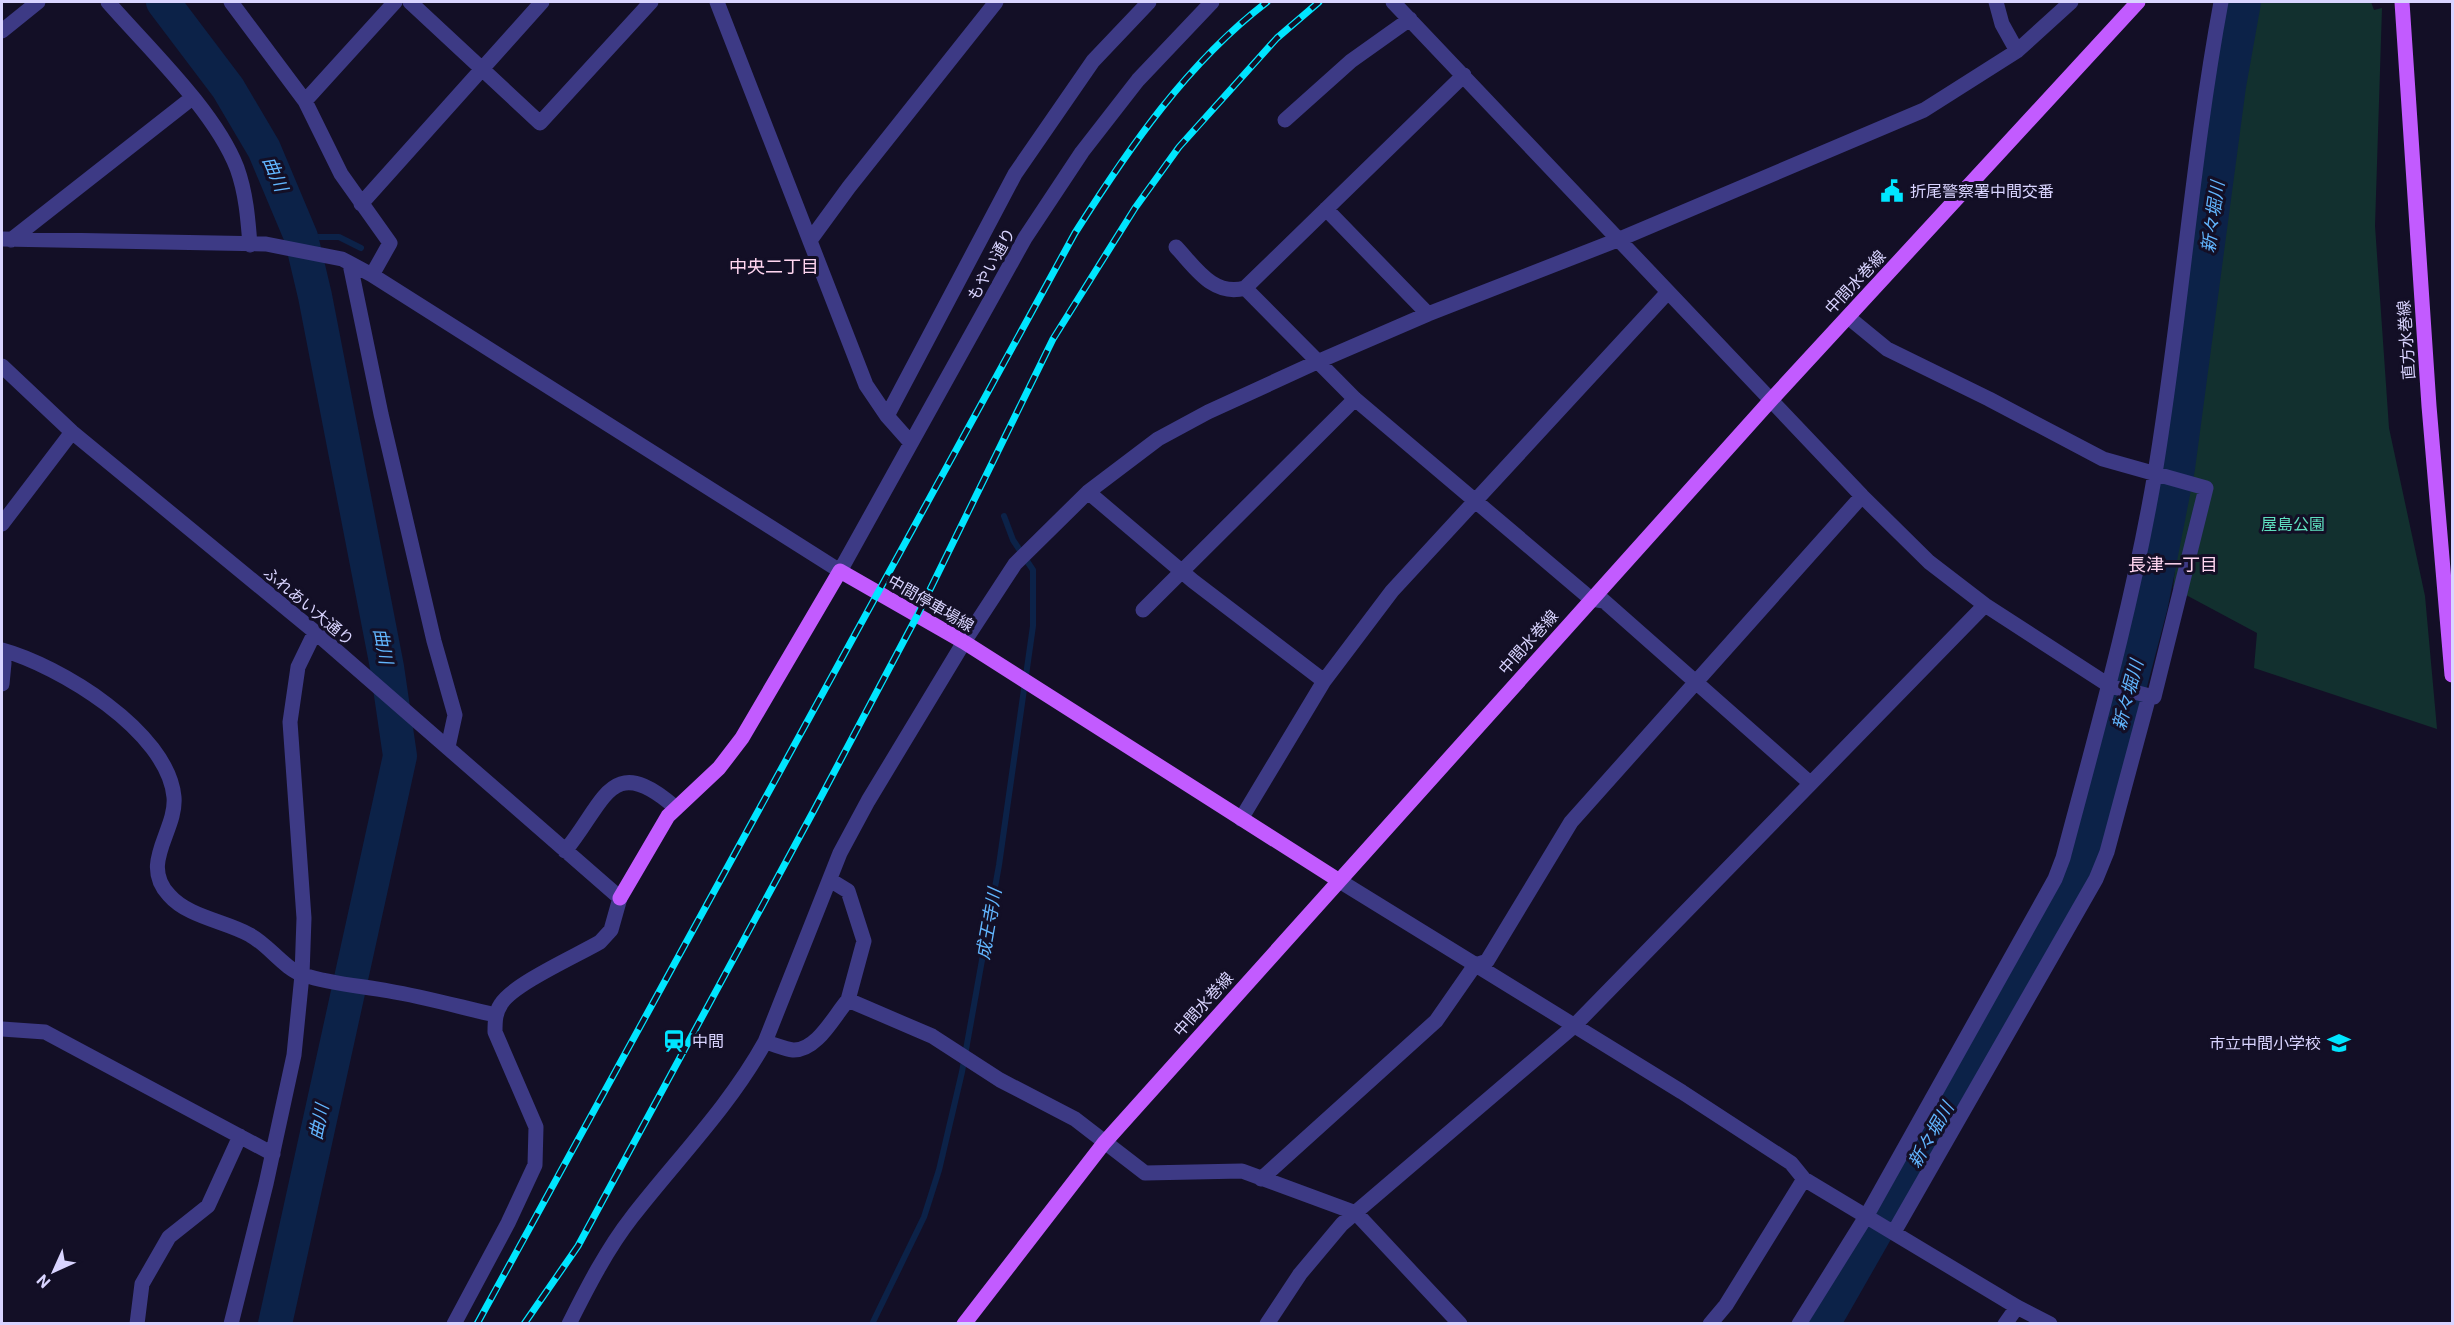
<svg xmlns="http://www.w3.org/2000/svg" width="2454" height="1325" viewBox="0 0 2454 1325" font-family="Roboto,'Noto Sans JP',sans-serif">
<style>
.green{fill:#12302f}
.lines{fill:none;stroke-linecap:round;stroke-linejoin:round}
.stream{stroke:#0c2248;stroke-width:6}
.river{stroke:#0c2248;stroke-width:34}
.minor{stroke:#3d3a85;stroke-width:15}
.major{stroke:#c25bff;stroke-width:15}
.rail-casing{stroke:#00e5ff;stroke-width:7}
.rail{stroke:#130f26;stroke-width:4.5;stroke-dasharray:14;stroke-linecap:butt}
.labels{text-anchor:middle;stroke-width:6;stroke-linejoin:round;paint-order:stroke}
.poi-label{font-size:16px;fill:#d9d4ff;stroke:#130f26;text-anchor:start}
.street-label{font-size:16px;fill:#d9d4ff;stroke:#130f26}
.park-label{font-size:16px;fill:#5fe0c0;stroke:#130f26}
.water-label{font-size:18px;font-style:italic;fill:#62b6ff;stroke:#130f26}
.neighbourhood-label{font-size:18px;fill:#ffd6f0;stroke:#130f26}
</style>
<rect width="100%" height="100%" fill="#130f26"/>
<path class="green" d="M 2257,2 L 2371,2 L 2374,10 L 2382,8 L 2375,226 L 2389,428 L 2425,596 L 2437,729 L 2254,668 L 2257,633 L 2173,588 L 2205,284 Z"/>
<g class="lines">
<path class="stream" d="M 301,237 L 339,237 L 361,248
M 872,1324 L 924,1217 L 939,1170 L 962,1072 L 999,865 L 1033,626 L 1033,570 L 1013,540 L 1004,516"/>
<path class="river" d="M 163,2 L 228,88 L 264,149 L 301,237 L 315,296 L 387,667 L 400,756 L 275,1324
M 1823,1324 L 2080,874 L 2151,605 L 2178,468 L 2229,86 L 2244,2"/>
<path class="minor" d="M 108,2 C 149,49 215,111 237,168 C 246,193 248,219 250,245
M 231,2 L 305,101 L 341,174 L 390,243 L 372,275
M 410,2 L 540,123 L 651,2
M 717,2 L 866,385 L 887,416 L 911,443
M 1393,2 L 1862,496 L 1929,562 L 1985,605 L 2110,686 L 2154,697 L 2206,488 L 2103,459 L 1989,399 L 1887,349 L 1848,317
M 1996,2 L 2002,24 L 2017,51
M 2,31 L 38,2
M 305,101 L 395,2
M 1285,120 L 1351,61 L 1410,19
M 361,204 L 542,2
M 1326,209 L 1428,314
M 2,239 L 266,244 L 342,259 L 372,275 L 840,571 L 1025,238 L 1082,152 L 1138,80 L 1212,2
M 811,239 L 849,187 L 996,2
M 11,240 L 192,98
M 1176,247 C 1195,267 1213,297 1245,288 L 1464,75
M 350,264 L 381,414 L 434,641 L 455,715 L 448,747
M 1245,288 L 1355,399 L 1591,599 L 1604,601 L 1810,783
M 2,366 L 72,432 L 315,632 L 620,898 L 611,930 L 600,942 C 578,955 513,984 501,1004 C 495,1013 495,1022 495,1032 L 536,1127 L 535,1165 L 508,1223 L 454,1324
M 887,416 L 1015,174 L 1093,61 L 1149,2
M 1088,492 L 1193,581 L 1324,681
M 2,524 L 72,432
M 1143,610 L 1355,399
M 2,650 C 58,665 168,731 174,797 C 177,831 139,863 169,895 C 188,917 225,921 250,935 C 269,945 284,969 304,975 C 331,984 362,986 389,991 C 425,997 460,1007 495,1015
M 2,684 L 4,663 L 2,651
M 1241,819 L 1324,681 L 1392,591 L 1668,292
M 565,851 C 605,803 610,750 676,808
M 830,880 L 848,891 L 864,941 L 848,1000
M 1338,880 L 1682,1092 L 1791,1163 L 1804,1179 L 2017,1307 L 2050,1324
M 2,1029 L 45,1032 L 273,1154
M 765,1042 C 774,1044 784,1049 793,1050 C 817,1051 834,1016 848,1000 L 932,1036 L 1000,1080 L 1075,1119 L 1145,1173 L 1242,1171 L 1356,1213 L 1460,1324
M 1261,1179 L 1436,1021 L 1475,965 L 1487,961 L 1571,822 L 1862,496
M 1894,1232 L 2096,879 L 2107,852 L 2149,696
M 137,1324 L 142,1284 L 169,1237 L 208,1206 L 240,1136
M 231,1324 L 266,1184 L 294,1055 L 302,975 L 304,918 L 290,722 L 298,667 L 315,632
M 569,1324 C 587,1288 607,1249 632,1217 C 677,1159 729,1107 765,1042 L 840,853 L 868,801 L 964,642 L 1015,564 L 1088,492 L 1158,439 L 1208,412 L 1317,362 L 1428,314 L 1620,239 L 1924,110 L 2017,51 L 2071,2
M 1267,1324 L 1300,1274 L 1342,1224 L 1574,1026 L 1985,605
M 1710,1324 L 1726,1305 L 1804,1179
M 1799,1324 L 1867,1215 L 2055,879 L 2063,858 C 2097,730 2133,603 2155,473 C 2181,317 2192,158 2221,2
M 2005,1324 L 2017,1307"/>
<path class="major" d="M 2402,2 L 2429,406 L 2452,675
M 620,898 L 668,816 L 719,768 L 742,738 L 840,571 L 964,642 L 1338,880
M 964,1324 L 1104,1143 L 1771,400 L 2138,2"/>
<g class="rail-casing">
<path id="rail" d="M 477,1324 L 1075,233 C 1129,148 1187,63 1267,2
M 524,1324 L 578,1246 L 813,812 L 917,616 L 1053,339 L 1135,208 L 1179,147 L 1277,38 L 1319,2"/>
</g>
<use href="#rail" class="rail"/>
</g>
<defs>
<g id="civic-bare" transform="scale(1.8)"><path d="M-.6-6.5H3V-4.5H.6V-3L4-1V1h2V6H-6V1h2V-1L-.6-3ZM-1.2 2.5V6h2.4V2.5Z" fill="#00e5ff" stroke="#130f26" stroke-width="2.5" paint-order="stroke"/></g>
<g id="station-bare" transform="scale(1.8)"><path d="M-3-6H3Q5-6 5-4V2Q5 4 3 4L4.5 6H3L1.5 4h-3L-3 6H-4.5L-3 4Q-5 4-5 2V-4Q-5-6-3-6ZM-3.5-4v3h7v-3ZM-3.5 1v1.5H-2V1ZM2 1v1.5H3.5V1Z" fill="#00e5ff" stroke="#130f26" stroke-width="2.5" paint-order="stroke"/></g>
<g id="school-bare" transform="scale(1.8)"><path d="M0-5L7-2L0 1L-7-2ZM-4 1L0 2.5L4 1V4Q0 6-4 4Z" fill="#00e5ff" stroke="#130f26" stroke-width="2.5" paint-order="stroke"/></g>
</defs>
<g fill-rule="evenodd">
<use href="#civic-bare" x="1892" y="191"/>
<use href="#station-bare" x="674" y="1041"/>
<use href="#school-bare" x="2339" y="1043"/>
</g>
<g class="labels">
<g class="poi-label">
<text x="1910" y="197">折尾警察署中間交番</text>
<text x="692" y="1047">中間</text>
<text x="2321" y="1049" text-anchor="end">市立中間小学校</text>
</g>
<g class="street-label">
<text transform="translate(991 264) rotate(-61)" y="6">もやい通り</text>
<text transform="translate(1855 282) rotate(-47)" y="6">中間水巻線</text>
<text transform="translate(2406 340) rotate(-94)" y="6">直方水巻線</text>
<text transform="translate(931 603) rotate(30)" y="6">中間停車場線</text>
<text transform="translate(309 606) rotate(40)" y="6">ふれあい大通り</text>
<text transform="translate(1528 642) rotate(-48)" y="6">中間水巻線</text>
<text transform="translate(1203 1004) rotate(-48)" y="6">中間水巻線</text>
</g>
<g class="park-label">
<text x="2293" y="530">屋島公園</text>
</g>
<g class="water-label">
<text transform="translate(275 174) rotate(67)" y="6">曲川</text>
<text transform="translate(2213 217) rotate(-82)" y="6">新々堀川</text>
<text transform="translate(383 646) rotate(79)" y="6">曲川</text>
<text transform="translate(2128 695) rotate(-75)" y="6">新々堀川</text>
<text transform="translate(989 924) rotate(-80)" y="6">成王寺川</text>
<text transform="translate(319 1122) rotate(-78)" y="6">曲川</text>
<text transform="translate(1931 1135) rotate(-60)" y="6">新々堀川</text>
</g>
<g class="neighbourhood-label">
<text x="774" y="273">中央二丁目</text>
<text x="2173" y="571">長津一丁目</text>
</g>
</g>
<rect width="2454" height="1325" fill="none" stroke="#d9d4ff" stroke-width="6"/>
<g transform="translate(54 1271) rotate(225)" stroke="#130f26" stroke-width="4.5" paint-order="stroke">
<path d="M0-4.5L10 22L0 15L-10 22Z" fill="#d9d4ff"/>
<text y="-9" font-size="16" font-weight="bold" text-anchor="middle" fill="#d9d4ff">N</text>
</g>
</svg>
